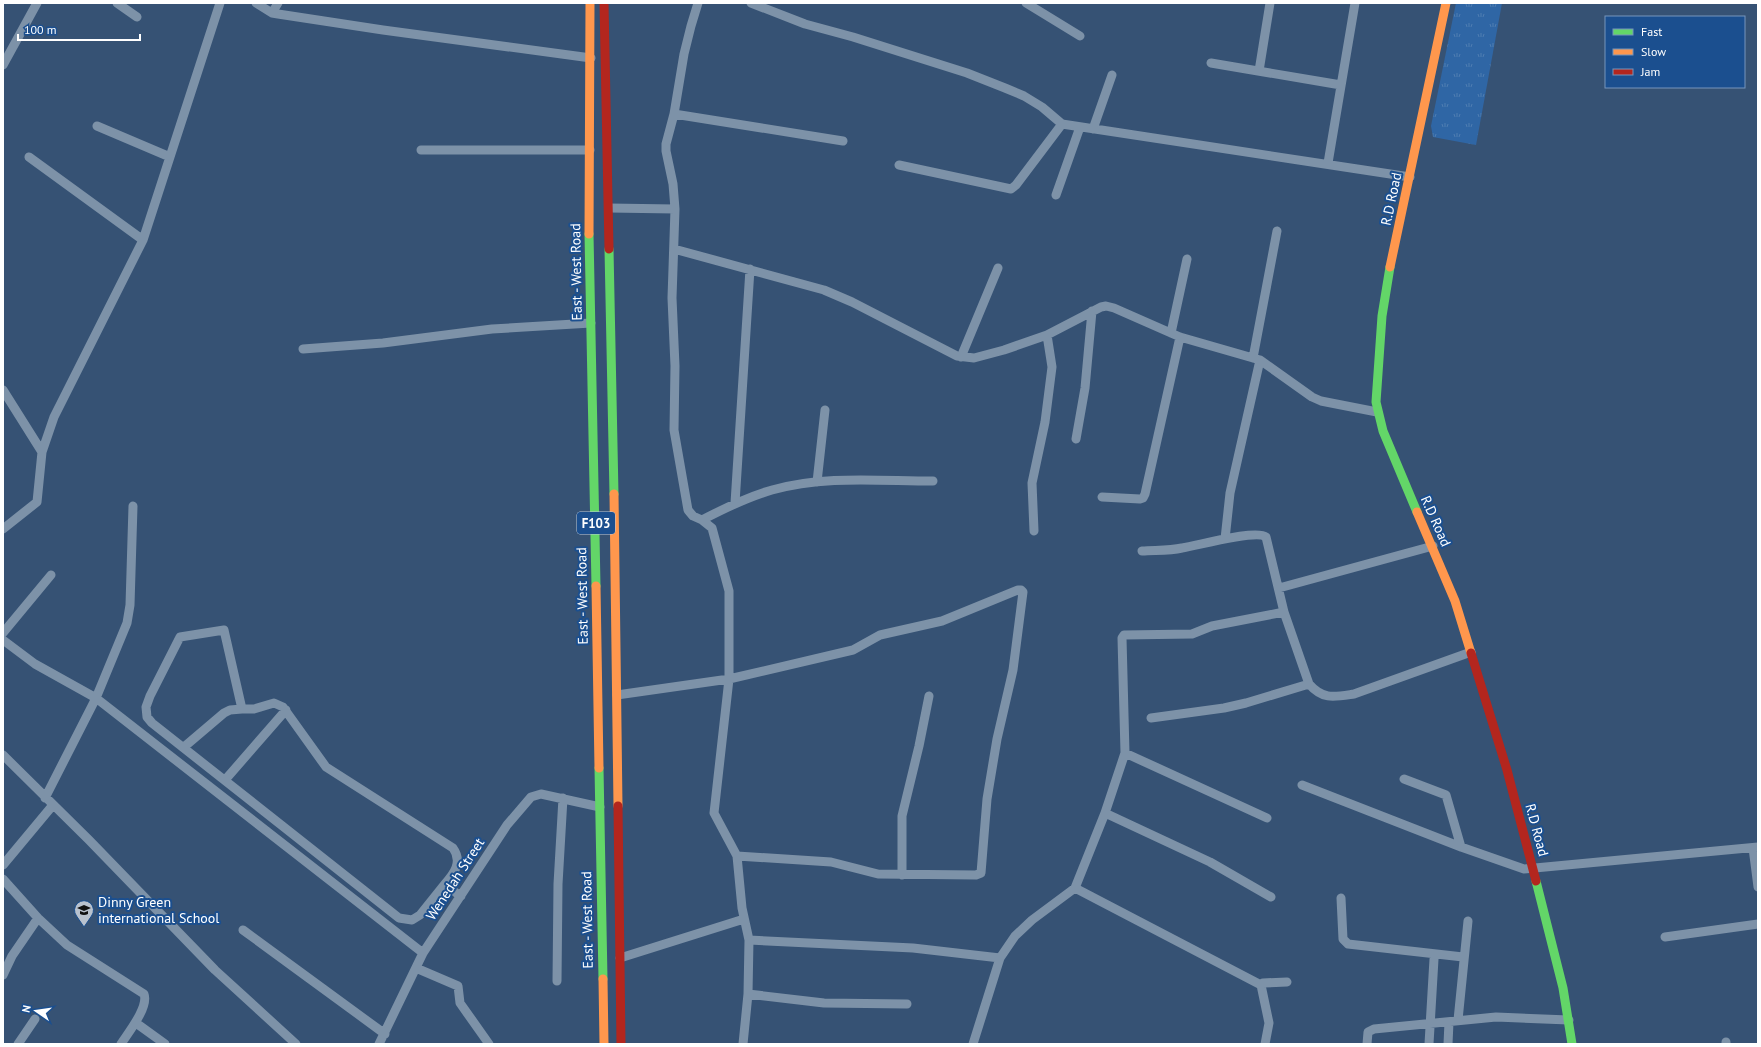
<svg xmlns="http://www.w3.org/2000/svg" width="1761" height="1047" viewBox="0 0 1761 1047" font-family="'PT Sans',sans-serif">
<style>
.grass{fill:url(#grass-tufts)}
.lines{fill:none;stroke-linecap:round;stroke-linejoin:round}
.street{stroke:#7d92a8;stroke-width:9}
.fast{stroke:#63d668;stroke-width:9}
.slow{stroke:#ff974d;stroke-width:9}
.jam{stroke:#b3261e;stroke-width:9}
.labels{text-anchor:middle;stroke-width:4;stroke-linejoin:round;paint-order:stroke}
.shield{fill:#1b4f8f;stroke:#bbcadd;stroke-width:1}
.shield-label{font-size:13px;font-weight:bold;fill:#fff}
.street-label{font-size:14px;fill:#fff;stroke:#1b4f8f}
.poi-label{font-size:14px;fill:#fff;stroke:#1b4f8f;text-anchor:start}
</style>
<defs>
<pattern id="grass-tufts" width="24" height="20" patternUnits="userSpaceOnUse"><rect width="24" height="20" fill="#2f66a5"/><path d="M3 7l-1-3M5 7V3M7 7l1-3M15 17l-1-3M17 17v-4M19 17l1-3" fill="none" stroke="#4e7db2"/></pattern>
</defs>
<rect width="100%" height="100%" fill="#365274"/>
<path class="grass" d="M 1456,3 L 1502,3 L 1476,145 L 1433,137 L 1431,126 Z"/>
<g class="lines">
<path class="street" d="M 117,3 L 137,17
M 256,3 L 272,13 L 278,14 L 383,30 L 591,58
M 698,3 L 691,26 L 684,54 L 674,114 L 666,144 L 666,151 L 673,184 L 675,209 L 672,298 L 675,366 L 674,430 L 688,510 L 693,516 L 702,520 L 712,528 L 729,591 L 729,679 L 714,813 L 737,856 L 742,908 L 749,940 L 748,994 L 743,1044
M 751,3 L 805,24 L 853,37 L 967,73 L 1005,88 L 1024,96 L 1042,107 L 1062,124 L 1410,177
M 1026,3 L 1080,36
M 272,13 L 278,3
M 1211,63 L 1341,85
M 3,65 L 37,3
M 1259,71 L 1270,3
M 674,114 L 843,141
M 97,126 L 170,157
M 1093,129 L 1112,75
M 421,150 L 590,150
M 29,157 L 143,240
M 1328,163 L 1355,3
M 899,165 L 1011,189 L 1016,185 L 1062,124
M 1056,195 L 1080,127
M 609,208 L 675,209
M 674,249 L 824,290 L 852,302 L 957,356 L 974,358 L 1004,350 L 1047,335 L 1101,307 L 1106,306 L 1114,308 L 1180,337 L 1260,360 L 1312,397 L 1321,401 L 1377,412
M 1171,333 L 1187,259
M 303,349 L 383,343 L 492,329 L 591,323
M 961,357 L 998,268
M 1253,358 L 1277,231
M 3,390 L 42,452
M 1076,439 L 1085,388 L 1092,311
M 817,482 L 825,410
M 1102,497 L 1140,499 L 1143,498 L 1145,494 L 1180,337
M 735,503 L 750,269
M 702,520 C 725,508 747,497 772,490 C 824,475 880,481 933,481
M 3,529 L 37,502 L 42,452 L 54,417 L 143,240 L 220,3
M 1034,531 L 1032,483 L 1045,422 L 1052,367 L 1047,335
M 1225,539 L 1230,493 L 1260,360
M 1142,551 C 1155,550 1169,551 1182,548 C 1197,546 1256,529 1266,537 L 1284,612 L 1309,684 C 1323,700 1334,697 1354,694 L 1471,652
M 1279,588 L 1433,546
M 3,633 L 51,575
M 3,640 L 35,664 L 96,698 L 423,953
M 617,695 L 729,679 L 853,650 L 880,635 L 942,621 L 1018,590 L 1021,590 L 1023,592 L 1013,670 L 997,739 L 987,799 L 981,873 L 976,875 L 878,874 L 831,862 L 737,856
M 1151,718 L 1224,708 L 1246,703 L 1309,684
M 184,747 L 224,713 L 230,710 L 242,709
M 1125,753 L 1267,818
M 3,755 L 89,840 L 215,970 L 296,1044
M 1404,779 L 1446,795 L 1461,847
M 225,780 L 286,710
M 1302,785 L 1461,847 L 1524,869 L 1758,847
M 45,798 L 96,698 L 127,623 L 130,605 L 133,506
M 1105,813 L 1210,862 L 1271,897
M 1753,848 L 1758,887
M 3,865 L 53,805
M 902,875 L 902,816 L 919,746 L 929,696
M 3,879 L 38,918 L 67,945 L 144,994 C 149,1007 128,1033 121,1044
M 444,885 L 420,915 L 412,920 L 399,918 L 152,723 L 147,717 L 146,707 L 150,696 L 180,637 L 224,630 L 242,709 L 254,709 L 274,703 L 283,707 L 326,767 L 453,848 C 463,862 454,874 444,885 L 461,896
M 1075,888 L 1261,985 L 1263,983 L 1287,982
M 1341,898 L 1343,939 L 1348,944 L 1463,957
M 243,930 L 385,1034
M 1665,937 L 1758,924
M 749,940 L 913,948 L 1000,958
M 620,958 L 744,919
M 416,968 L 458,986 L 460,1003 L 489,1044
M 3,975 L 12,956 L 38,918
M 557,981 L 558,884 L 563,798
M 1261,985 L 1269,1023 L 1265,1044
M 748,994 L 824,1003 L 907,1004
M 1458,1020 L 1468,921
M 136,1023 L 165,1044
M 1726,1042 L 1726,1044
M 18,1044 L 35,1019
M 379,1044 L 423,953 L 507,825 L 531,797 L 541,794 L 600,807
M 973,1044 L 1000,958 L 1015,936 L 1032,920 L 1075,888 L 1105,813 L 1125,753 L 1122,638 L 1124,635 L 1192,634 L 1212,626 L 1284,612
M 1367,1044 L 1368,1032 L 1374,1029 L 1496,1017 L 1569,1020
M 1429,1044 L 1434,959
M 1448,1044 L 1449,1022"/>
<path class="fast" d="M 589,234 L 596,586
M 609,249 L 614,494
M 1390,267 L 1382,316 L 1376,402 L 1383,431 L 1417,512
M 599,768 L 603,979
M 1536,881 L 1563,988 L 1572,1044"/>
<path class="slow" d="M 589,234 L 590,3
M 1390,267 L 1446,3
M 614,494 L 618,806
M 1417,512 L 1455,601 L 1471,653
M 596,586 L 599,768
M 603,979 L 604,1044"/>
<path class="jam" d="M 604,3 L 609,249
M 1471,653 L 1507,770 L 1536,881
M 618,806 L 621,1044"/>
</g>
<defs>
<g id="school-pin" transform="scale(1)"><path d="M0 17L-7.5 6A9.5 9.5 0 1 1 7.5 6Z" fill="#b9c2ce" stroke="#1b4f8f"/><path d="M0-5L7-2L0 1L-7-2ZM-4 1L0 2.5L4 1V4Q0 6-4 4Z" fill="#111"/></g>
</defs>
<g fill-rule="evenodd">
<use href="#school-pin" x="84" y="910"/>
</g>
<g class="labels">
<rect class="shield" x="577" y="512" width="38" height="22" rx="3"/>
<g class="shield-label">
<text x="596" y="528">F103</text>
</g>
<g class="street-label">
<text transform="translate(1391 199) rotate(-78)" y="5">R.D Road</text>
<text transform="translate(576 272) rotate(-91)" y="5">East - West Road</text>
<text transform="translate(1436 521) rotate(66)" y="5">R.D Road</text>
<text transform="translate(582 596) rotate(-91)" y="5">East - West Road</text>
<text transform="translate(1537 830) rotate(75)" y="5">R.D Road</text>
<text transform="translate(455 879) rotate(-57)" y="5">Wenedah Street</text>
<text transform="translate(587 920) rotate(-91)" y="5">East - West Road</text>
</g>
<g class="poi-label">
<text x="98" y="907">Dinny Green<tspan x="98" dy="16">international School</tspan></text>
</g>
</g>
<rect width="1761" height="1047" fill="none" stroke="#ffffff" stroke-width="8"/>
<rect x="1605" y="16" width="140" height="72" fill="#1b4f8f" stroke="#7695bc"/>
<rect x="1613" y="29" width="20" height="6" fill="#63d668" stroke="#7695bc"/>
<text x="1641" y="36" font-size="12" fill="#ffffff">Fast</text>
<rect x="1613" y="49" width="20" height="6" fill="#ff974d" stroke="#7695bc"/>
<text x="1641" y="56" font-size="12" fill="#ffffff">Slow</text>
<rect x="1613" y="69" width="20" height="6" fill="#b3261e" stroke="#7695bc"/>
<text x="1641" y="76" font-size="12" fill="#ffffff">Jam</text>
<g transform="translate(36 1011) rotate(283)" stroke="#1b4f8f" stroke-width="3" paint-order="stroke">
<path d="M0-3L7 15L0 10L-7 15Z" fill="#ffffff"/>
<text y="-6" font-size="11" font-weight="bold" text-anchor="middle" fill="#ffffff">N</text>
</g>
<path d="M18 34v6h122v-6" fill="none" stroke="#ffffff" stroke-width="2"/>
<text x="24" y="34" font-size="12" fill="#ffffff" stroke="#1b4f8f" stroke-width="3" paint-order="stroke">100 m</text>
</svg>
